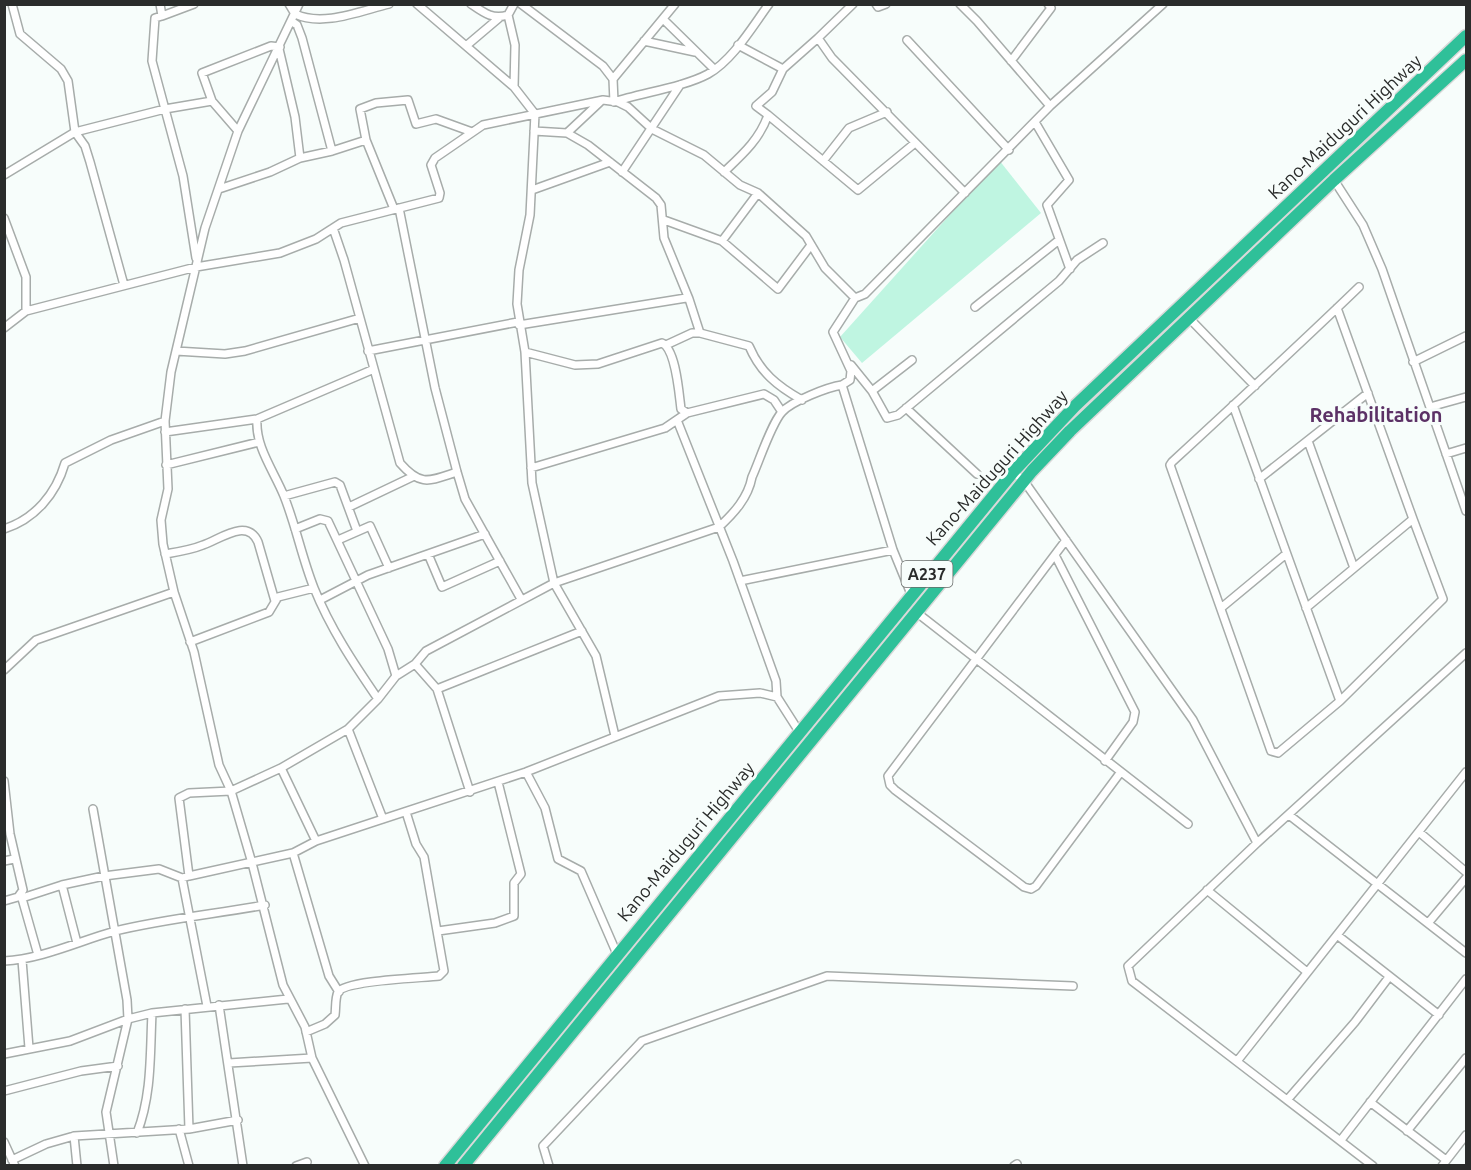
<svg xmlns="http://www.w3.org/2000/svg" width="1471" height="1170" viewBox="0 0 1471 1170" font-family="Ubuntu,sans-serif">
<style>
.green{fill:#bff5e1}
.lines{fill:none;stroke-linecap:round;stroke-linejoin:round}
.street-casing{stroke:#a7acaa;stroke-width:10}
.highway-casing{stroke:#d9d9d9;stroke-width:15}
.street{stroke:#fff;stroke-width:7}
.highway{stroke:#2fc099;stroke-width:12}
.labels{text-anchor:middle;stroke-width:6;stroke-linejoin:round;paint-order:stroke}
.shield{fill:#f7fdfb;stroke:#686b69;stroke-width:1.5}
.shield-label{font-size:16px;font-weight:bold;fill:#2a2c2b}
.street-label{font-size:18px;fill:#2a2c2b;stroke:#f7fdfb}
.neighbourhood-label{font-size:20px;font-weight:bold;fill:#5c3166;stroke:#f7fdfb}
</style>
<rect width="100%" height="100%" fill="#f7fdfb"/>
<path class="green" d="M 999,160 L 1041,213 L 862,363 L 840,337 Z"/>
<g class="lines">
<g class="street-casing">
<path id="street" d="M 12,4 L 20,34 L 61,69 L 68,81 L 75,132 L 85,146 L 90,162 L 124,285
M 160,4 L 162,16 L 155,18 L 152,61 L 183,176 L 196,258
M 289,4 L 295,14 C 323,27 360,11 389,4
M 299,4 L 238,131 L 205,228 L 171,372 L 165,421 L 168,489 L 161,520 L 163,544 L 174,592 L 194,652 L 219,765 L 231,791 L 252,863 L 283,985 L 305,1027 L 312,1058 L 365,1166
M 417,4 L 514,87 L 535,114 L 530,215 L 519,270 L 517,304 L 525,352 L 532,483 L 554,583 L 596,656 L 615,736
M 471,4 C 484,13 493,20 508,15 L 514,4
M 521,4 L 603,66 L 613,79 L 614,102 C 641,93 684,87 708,74 C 733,60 752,27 769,4
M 876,4 L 878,7 L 886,4
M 960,4 L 977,21 L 1050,106
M 508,15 L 515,45 L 514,87
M 162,16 L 194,4
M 663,19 L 714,69
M 291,21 L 297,25 L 302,38 L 332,151 L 366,140 L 360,109 L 376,103 L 408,100 L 416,124 L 436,119 L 472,132
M 818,38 L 853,4
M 907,40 L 1009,150
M 644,41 L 695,52
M 738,45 L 783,69
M 466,46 L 499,18
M 1011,61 L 1051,8 L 1048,4
M 613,79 L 675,4
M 212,101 L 202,73 L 271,46 L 280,47
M 768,115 L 858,190 L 915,143
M 1035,122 L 1069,180 L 1047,205 L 1070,269
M 534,131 L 567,133 L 588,145 L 656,198 L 661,205 L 664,238 L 689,299
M 567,133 L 600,102
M 366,140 L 394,209
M 300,158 L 332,151
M 823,161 L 849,128 L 887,112
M 622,172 L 680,85
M 724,172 C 742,155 760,139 768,115 L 756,106 L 772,92 L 783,69 L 818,38 L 832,58 L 965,193
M 4,175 L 75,132 L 165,109 L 212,101 L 238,131
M 1334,180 L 1363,225 L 1382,269 L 1466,511
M 219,189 L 270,172 L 300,158 L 295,117 L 279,49
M 532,190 L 610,162
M 399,208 L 435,388 L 457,472 L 465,499 L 521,599
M 4,218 L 26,277 L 26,311
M 664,220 L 722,241 L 758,193
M 333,228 L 344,260 L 400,463 C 421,487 429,481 457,472
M 722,241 L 778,289 L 811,245
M 975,307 L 1059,240
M 1337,308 L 1413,519
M 1189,318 L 1255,386
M 519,325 L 686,298 L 689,299 L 700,333
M 4,328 L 26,311 L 196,267 L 280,253 L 316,239 L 341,223 L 439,198 L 440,193 L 431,165 L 435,158 L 483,125 L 603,100 L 618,102 L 628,107 L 652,129 L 704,155 L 740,185 L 758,193 L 806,236 L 825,268 L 855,298
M 666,345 L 692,333 L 700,333 L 749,346 C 760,372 777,386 802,400
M 176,351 L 225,354 L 245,351 L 360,318
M 368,351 L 518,322
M 525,352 L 575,365 L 598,364 L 662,343 C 676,349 679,394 681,409 L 687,413 L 764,394 L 774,400 L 782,412
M 1413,362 L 1466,336
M 851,365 L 872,391 L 912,360
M 374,369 L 257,419 C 255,447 274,471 284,496 C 296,526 302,558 314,588 C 330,628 354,664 378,699
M 842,385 L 850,380 L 851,371 L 833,332 L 855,298 L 865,294 L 1050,106 L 1163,4
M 872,391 L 887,418 L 898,415 L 1059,281 L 1077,260 L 1103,243
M 1233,405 L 1340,701 L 1278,753 L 1271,751 L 1170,465 L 1172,462 C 1235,404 1298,346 1359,287
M 1430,407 L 1466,397
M 906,408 L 977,474
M 677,420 L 733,561 L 776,681 L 777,697 L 800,733
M 165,432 L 257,419
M 1308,441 L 1354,568
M 1446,454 L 1466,448
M 166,465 L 259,442
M 531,468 L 665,428 L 687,413
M 1013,472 L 1024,481 L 1193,720 L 1257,843
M 1259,479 L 1368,393
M 284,496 L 335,482 L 340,485 L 357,531
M 349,507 L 412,477
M 4,529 C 35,519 56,494 65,463 L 111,440 L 165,421
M 295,529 L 320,519 L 328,521 L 388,649 L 396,676
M 338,540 L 370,526 L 389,568
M 1066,540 L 888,776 L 890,785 L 895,790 L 1024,887 L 1031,889 L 1036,886 L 1120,773
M 165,554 C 177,552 191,550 203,545 C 219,540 247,517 258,542 L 275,601
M 428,554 L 442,587 L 500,561
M 1055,555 L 1135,712 L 1133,722 L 1105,761
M 740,581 L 893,550
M 320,600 L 368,575 L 485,534
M 1221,608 L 1286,554
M 1306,608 L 1413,519 L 1443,599 L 1340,701
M 916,612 L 1188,824
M 190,642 L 269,612 L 278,597 L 314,588
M 415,664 L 437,689 L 470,792
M 4,670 L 36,640 L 174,592
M 437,689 L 582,631
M 348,729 L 383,819
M 281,768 L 316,841
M 526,772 L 545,808 L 558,859 L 581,871 L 617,954
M 4,781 L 10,834 L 23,890 L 18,897 L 4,901
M 93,809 L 127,1000 L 128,1019 L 106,1112 L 114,1166
M 1289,815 L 1466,953
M 1419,832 L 1466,872
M 293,853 L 329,976 L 339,992
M 4,861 L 14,859
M 189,876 L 179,798 L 189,793 L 231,791 L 281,768 L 348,729 L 378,699 L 396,676 L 415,664 L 426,651 L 554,583 L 719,527 C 734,513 748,498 752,477 C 759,462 771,424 782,412 C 792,401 828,387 842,385 L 893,550 L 911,594
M 182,878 L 207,1006
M 62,885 L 77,943
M 1207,890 L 1307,972
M 21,895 L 38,955
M 22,898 L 62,885 L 104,876 L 159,869 L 182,878 L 189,876 L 293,853 L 316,841 L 526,772 L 719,696 L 760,693 L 777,697
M 1429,922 L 1466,878
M 438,931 L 495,923 L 514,916 L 514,883 L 521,874 L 498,782
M 1337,935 L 1439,1015
M 22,960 L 29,1048
M 4,961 C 42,959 79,941 115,931 C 164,919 215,914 265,905
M 219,1005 L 243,1166
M 185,1009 L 189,1129
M 306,1032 L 325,1024 L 335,1015 C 336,1008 335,998 338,992 C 346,980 422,978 439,976 L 444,971 L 424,857 L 416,844 L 406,812
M 4,1054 L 70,1041 L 128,1019 L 152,1013 L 288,999
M 1238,1060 L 1466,772
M 229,1063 L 312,1058
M 4,1091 L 81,1071 L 118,1066
M 1288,1099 L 1355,1022 L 1389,977
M 1370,1102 L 1446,1160
M 179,1129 L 189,1166
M 1407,1131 L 1466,1058
M 137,1133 C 152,1095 150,1053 152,1013
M 74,1136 L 77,1166
M 1341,1140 L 1466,979
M 4,1142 L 15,1166
M 12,1160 L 46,1144 L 74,1136 L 189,1129 L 238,1120
M 296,1166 L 307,1162
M 549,1166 L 543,1146 L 642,1041 L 827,976 L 1073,986
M 1014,1166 L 1017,1164
M 1373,1166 L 1132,981 L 1128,966 L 1257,843 L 1466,653
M 1442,1166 L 1466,1135"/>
</g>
<g class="highway-casing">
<path id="highway" d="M 445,1166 L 1013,472 L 1075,406 L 1466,36
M 463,1166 L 1032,471 L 1070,431 L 1334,180 L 1466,60"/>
</g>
<use href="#street" class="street"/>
<use href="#highway" class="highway"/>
</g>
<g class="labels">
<rect class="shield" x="901.5" y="561" width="51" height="26" rx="4.5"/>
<g class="shield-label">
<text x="927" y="580">A237</text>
</g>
<g class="street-label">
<text transform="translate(1345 127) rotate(-43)" y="6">Kano-Maiduguri Highway</text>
<text transform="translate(997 468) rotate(-48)" y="6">Kano-Maiduguri Highway</text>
<text transform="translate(686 842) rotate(-50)" y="6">Kano-Maiduguri Highway</text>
</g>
<g class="neighbourhood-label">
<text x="1376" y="422">Rehabilitation</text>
</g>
</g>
<rect width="1471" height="1170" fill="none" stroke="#2a2c2b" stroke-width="12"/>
</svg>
